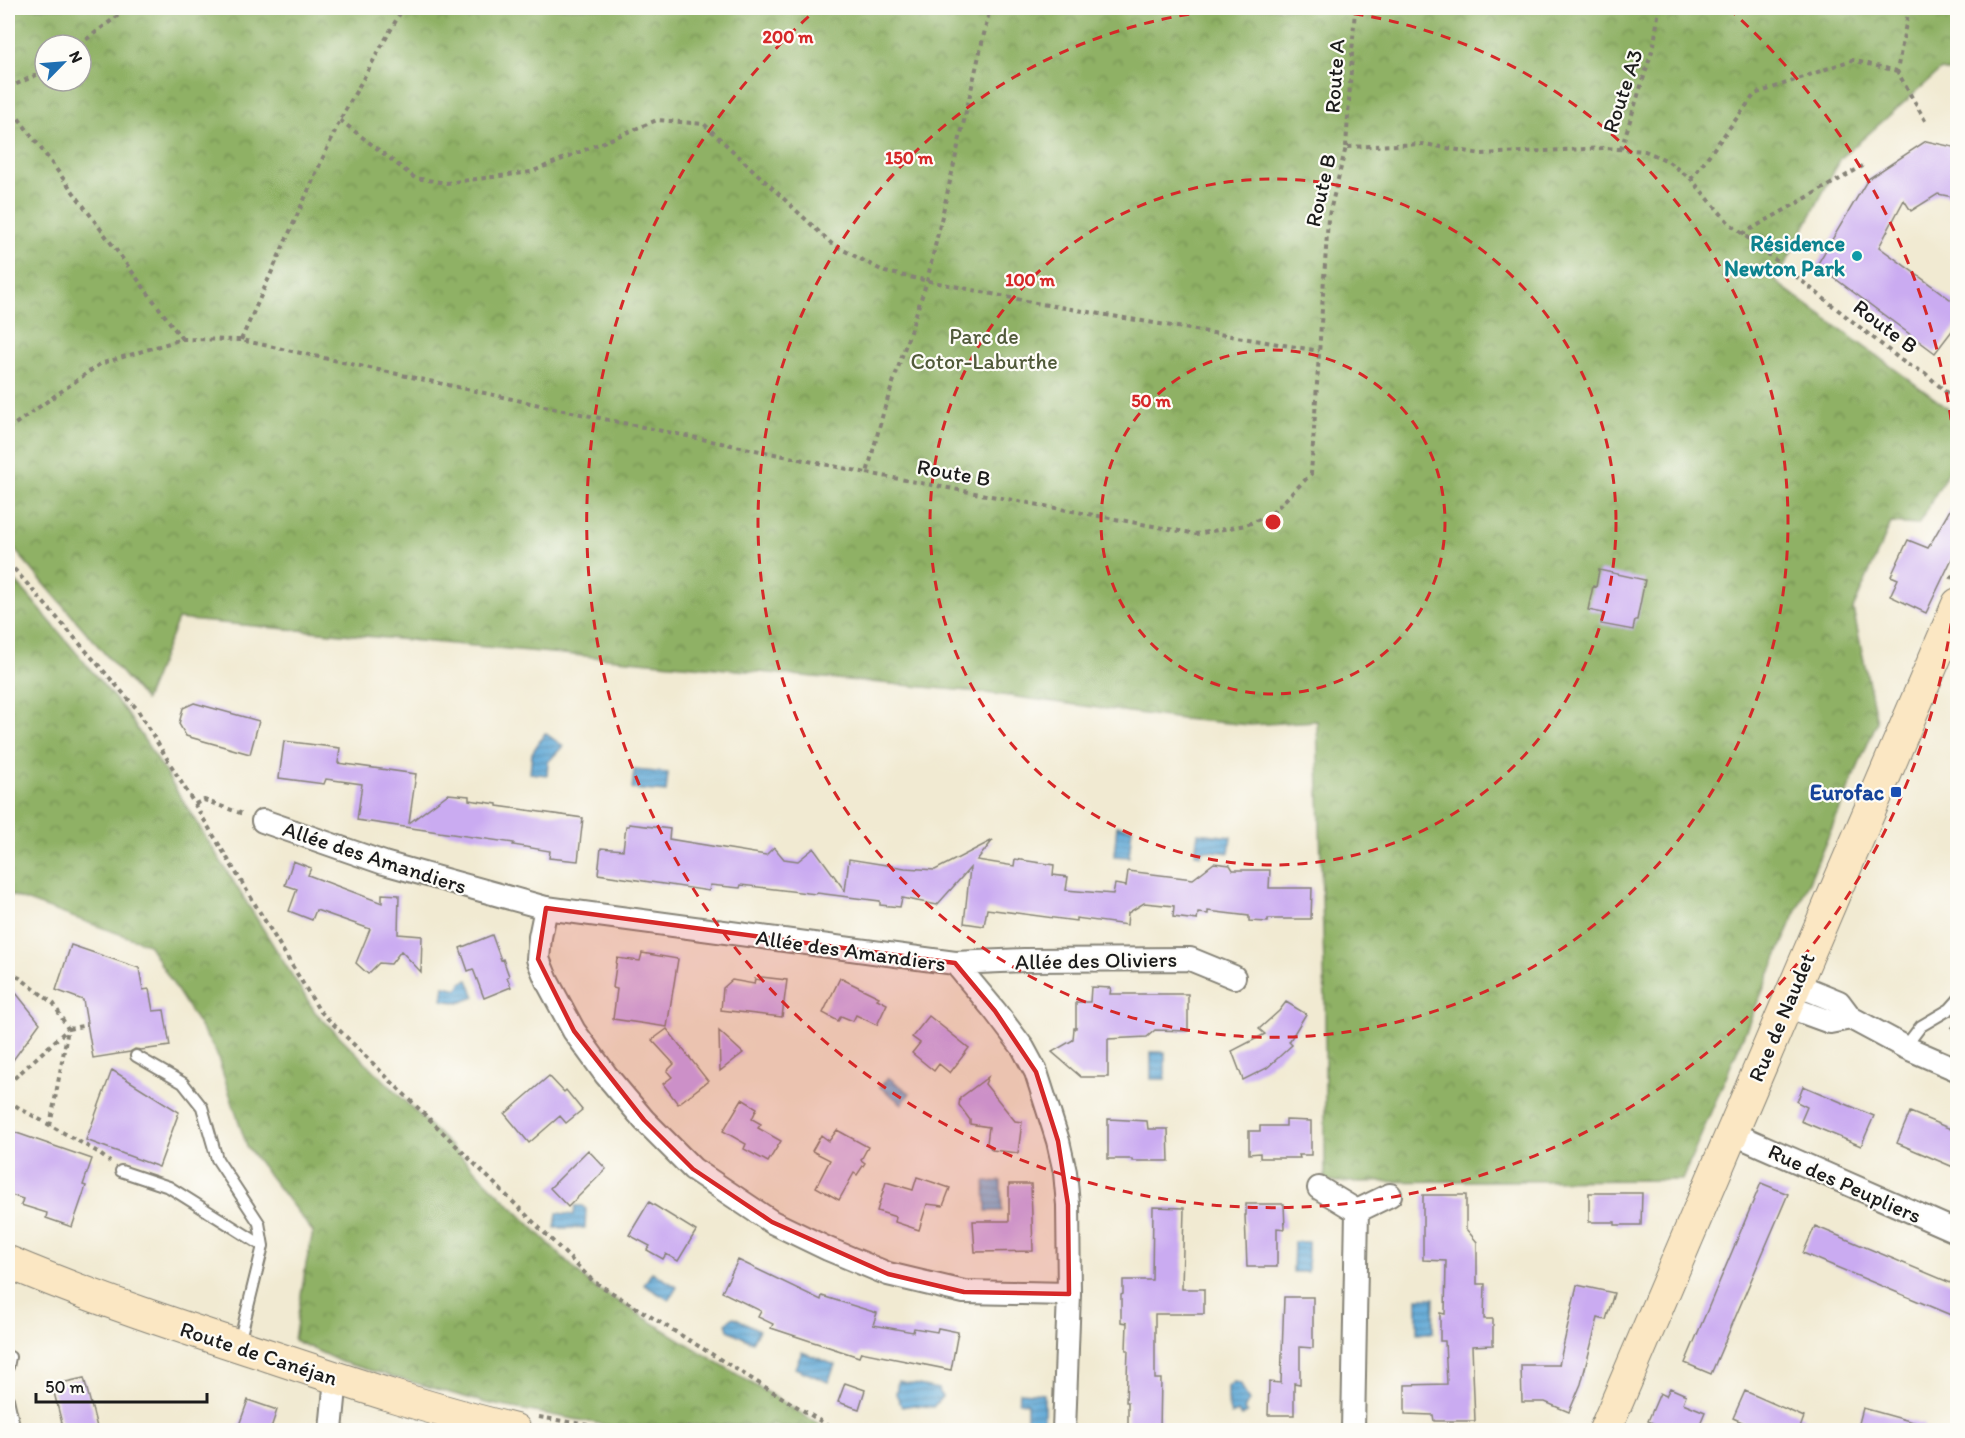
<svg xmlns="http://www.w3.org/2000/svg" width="1965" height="1438" viewBox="0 0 1965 1438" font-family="Itim,sans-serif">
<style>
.forest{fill:url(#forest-crowns);stroke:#566640;stroke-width:1.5;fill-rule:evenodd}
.water{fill:url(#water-rules);stroke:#3e6279;stroke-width:1.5}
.building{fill:#caabf1}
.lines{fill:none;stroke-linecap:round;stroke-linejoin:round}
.lane-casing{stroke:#868377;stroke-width:14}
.street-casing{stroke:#868377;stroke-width:26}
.secondary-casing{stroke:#868377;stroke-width:34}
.path{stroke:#868377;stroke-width:4;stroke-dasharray:4.5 4.5;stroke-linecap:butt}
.lane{stroke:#fff;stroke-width:10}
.street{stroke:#fff;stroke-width:22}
.secondary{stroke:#fbe7c3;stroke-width:32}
.marked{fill:#d62828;fill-opacity:0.2;stroke:#d62828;stroke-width:4.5;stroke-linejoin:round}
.ring{fill:none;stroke:#d62828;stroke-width:3;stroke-dasharray:10 8}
.culture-dot{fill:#0f9aa8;stroke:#fdfcf7;stroke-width:2}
.transit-dot{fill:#1a4fb4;stroke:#fdfcf7;stroke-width:2}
.labels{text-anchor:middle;stroke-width:4.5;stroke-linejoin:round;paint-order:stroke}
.street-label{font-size:22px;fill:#1c1c1c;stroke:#fdfcf7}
.culture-label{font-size:22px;font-weight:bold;fill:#0d838f;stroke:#fdfcf7;text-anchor:end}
.park-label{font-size:22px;fill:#515a3a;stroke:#fdfcf7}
.transit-label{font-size:22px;font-weight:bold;fill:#164399;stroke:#fdfcf7;text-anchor:end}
.centre{fill:#d62828;stroke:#fdfcf7;stroke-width:3}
.ring-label{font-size:18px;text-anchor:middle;font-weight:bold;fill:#d62828;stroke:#fdfcf7;stroke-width:4.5;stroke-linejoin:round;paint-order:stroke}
</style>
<defs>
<pattern id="forest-crowns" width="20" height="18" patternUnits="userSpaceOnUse" patternTransform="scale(1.5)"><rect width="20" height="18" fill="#8fb165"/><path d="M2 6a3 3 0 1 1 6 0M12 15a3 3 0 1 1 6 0" fill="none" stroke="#748f52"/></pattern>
<pattern id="water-rules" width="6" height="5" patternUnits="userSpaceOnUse" patternTransform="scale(1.5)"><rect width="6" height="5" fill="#5fa8d6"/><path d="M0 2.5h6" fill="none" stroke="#4e88ad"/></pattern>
</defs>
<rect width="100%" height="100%" fill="#fdfcf7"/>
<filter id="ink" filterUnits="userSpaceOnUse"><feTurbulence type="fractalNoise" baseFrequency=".0167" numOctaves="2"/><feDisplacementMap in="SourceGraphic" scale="12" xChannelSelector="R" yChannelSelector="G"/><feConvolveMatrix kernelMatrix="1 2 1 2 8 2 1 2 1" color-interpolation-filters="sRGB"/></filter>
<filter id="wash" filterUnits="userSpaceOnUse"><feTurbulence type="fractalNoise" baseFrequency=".008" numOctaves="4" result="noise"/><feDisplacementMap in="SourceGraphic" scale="24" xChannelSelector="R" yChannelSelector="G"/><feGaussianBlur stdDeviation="1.35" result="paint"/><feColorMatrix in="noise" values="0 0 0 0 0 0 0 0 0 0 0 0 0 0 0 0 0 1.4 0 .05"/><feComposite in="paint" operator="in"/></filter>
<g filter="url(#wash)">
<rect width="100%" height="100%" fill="#f1ead2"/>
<path class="forest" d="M 8,8 L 1957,8 L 1957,73 L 1941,70 L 1841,158 L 1776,282 L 1957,415 L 1957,456 L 1918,525 L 1891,523 L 1853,609 L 1877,722 L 1682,1180 L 1325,1182 L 1325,1004 L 1317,721 L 1250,725 L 1182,719 L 979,692 L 178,619 L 145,700 L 8,542 ZM 45,45 L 81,45 L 81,81 L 45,81 Z
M 8,573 L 28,595 L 126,712 L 160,764 L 315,1012 L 591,1285 L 825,1428 L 731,1425 L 612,1426 L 486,1403 L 341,1362 L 294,1340 L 306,1264 L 313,1232 L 247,1147 L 216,1052 L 148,944 L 8,894 Z"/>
<path class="water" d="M 545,733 L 563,746 L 548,762 L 547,775 L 530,773 L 532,753 Z
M 634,770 L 668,773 L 666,792 L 632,789 Z
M 1117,826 L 1132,828 L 1129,857 L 1114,856 Z
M 1198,833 L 1231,837 L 1229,853 L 1203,850 L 1201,855 L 1195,854 Z
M 468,980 L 475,997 L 459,1003 L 442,1000 L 444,986 L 458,989 L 461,983 Z
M 1151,1052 L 1165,1052 L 1165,1079 L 1151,1079 Z
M 888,1077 L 910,1093 L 902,1104 L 880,1087 Z
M 1001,1181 L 1002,1211 L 986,1211 L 985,1182 Z
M 575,1206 L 582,1206 L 586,1209 L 585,1228 L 555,1228 L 557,1213 L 574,1215 Z
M 1294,1242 L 1308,1242 L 1308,1272 L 1293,1272 Z
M 652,1272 L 677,1287 L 669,1300 L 644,1285 Z
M 1417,1298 L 1434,1298 L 1433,1333 L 1417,1333 Z
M 734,1317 L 759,1330 L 752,1342 L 728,1330 L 726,1323 Z
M 802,1352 L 835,1365 L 828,1382 L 795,1368 Z
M 898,1381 L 938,1389 L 942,1397 L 933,1407 L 913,1405 L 902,1407 L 896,1394 Z
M 1234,1382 L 1240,1383 L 1249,1401 L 1244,1410 L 1247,1413 L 1242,1416 L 1238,1412 L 1231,1415 L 1228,1405 L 1228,1387 Z
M 1020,1392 L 1044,1394 L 1044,1429 L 1027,1429 L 1027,1403 L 1019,1402 Z"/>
<g id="blocks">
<path class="building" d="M 1926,141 L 1958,148 L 1958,198 L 1938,194 L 1911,211 L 1904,200 L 1879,247 L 1958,305 L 1958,323 L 1935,353 L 1817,265 L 1868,179 Z
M 1958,496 L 1958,546 L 1926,613 L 1890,596 L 1898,579 L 1891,576 L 1908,540 L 1928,548 Z
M 1599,570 L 1645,580 L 1637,620 L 1635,620 L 1633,630 L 1601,624 L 1603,613 L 1588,610 L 1593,586 L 1596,587 Z
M 194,703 L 259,721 L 250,754 L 186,736 L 179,724 L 183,708 Z
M 284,741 L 340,748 L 338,763 L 416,774 L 409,823 L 448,794 L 469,796 L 469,800 L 497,804 L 497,806 L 583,818 L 578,861 L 549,858 L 550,851 L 513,845 L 514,843 L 357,820 L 362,784 L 326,779 L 324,784 L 279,778 Z
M 629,824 L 670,829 L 669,839 L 766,855 L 774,847 L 784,859 L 798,861 L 814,848 L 845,891 L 849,859 L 905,868 L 935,870 L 993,840 L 977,860 L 1014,866 L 1015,859 L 1054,865 L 1053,875 L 1068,877 L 1066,890 L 1113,894 L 1115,884 L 1126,886 L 1128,871 L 1193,879 L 1214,863 L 1230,865 L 1233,870 L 1270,870 L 1269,888 L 1312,888 L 1311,919 L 1268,919 L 1268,922 L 1249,921 L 1249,916 L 1208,911 L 1208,914 L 1198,913 L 1197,920 L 1173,917 L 1174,906 L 1144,903 L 1128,913 L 1127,925 L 1076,918 L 1076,921 L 987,909 L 984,926 L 964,923 L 970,868 L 937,905 L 902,898 L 900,907 L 880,905 L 880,901 L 817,893 L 816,894 L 741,885 L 740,888 L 710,885 L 709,891 L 598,874 L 601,848 L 623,850 L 626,826 L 629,826 Z
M 293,861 L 311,868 L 308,875 L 382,903 L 382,894 L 399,895 L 398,934 L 422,936 L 421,972 L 401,951 L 391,964 L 379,963 L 368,974 L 356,963 L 370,929 L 316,910 L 312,920 L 289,911 L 297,889 L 285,885 Z
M 492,935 L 501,960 L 503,959 L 509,976 L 507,977 L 511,987 L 484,998 L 473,969 L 468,971 L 460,948 Z
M 71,945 L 139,968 L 143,990 L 149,989 L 153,1011 L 164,1010 L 170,1046 L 141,1050 L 135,1049 L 130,1052 L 93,1058 L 83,1000 L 56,990 Z
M 642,953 L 678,959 L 667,1027 L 613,1019 L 617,989 L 613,988 L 617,958 L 640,961 Z
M 761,977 L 787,980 L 782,1017 L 721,1010 L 723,988 L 732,980 L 754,984 L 755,979 L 760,980 Z
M 840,978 L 879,997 L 877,999 L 887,1004 L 877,1025 L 856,1015 L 853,1021 L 841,1016 L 838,1021 L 823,1013 Z
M 8,983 L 40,1023 L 8,1067 Z
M 1091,987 L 1111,988 L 1110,994 L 1188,994 L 1188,1031 L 1155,1030 L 1147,1037 L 1108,1039 L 1108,1077 L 1081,1077 L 1052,1052 L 1073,1040 L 1074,1028 L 1076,1028 L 1076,1002 L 1090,1002 Z
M 1286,1002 L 1306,1014 L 1289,1042 L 1292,1045 L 1267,1068 L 1243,1080 L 1232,1051 L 1265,1034 L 1259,1029 L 1279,1011 Z
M 929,1016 L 969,1048 L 950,1073 L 939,1064 L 934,1071 L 912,1053 L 920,1043 L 912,1037 Z
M 667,1029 L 708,1081 L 678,1104 L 663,1084 L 672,1077 L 667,1071 L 674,1064 L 652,1040 Z
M 719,1031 L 743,1053 L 720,1071 Z
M 112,1070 L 179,1112 L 159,1167 L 86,1140 Z
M 549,1076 L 564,1092 L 566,1090 L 582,1110 L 566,1123 L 560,1116 L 529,1143 L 505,1114 Z
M 988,1077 L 985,1084 L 1015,1121 L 1022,1122 L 1018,1153 L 992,1150 L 987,1143 L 989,1127 L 970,1124 L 970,1120 L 959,1105 L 960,1098 Z
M 1803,1086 L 1874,1116 L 1861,1146 L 1801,1121 L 1807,1107 L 1797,1102 Z
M 742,1099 L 757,1108 L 752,1119 L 761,1124 L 758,1128 L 781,1141 L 768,1162 L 744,1149 L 746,1144 L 723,1131 Z
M 1910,1112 L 1958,1132 L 1958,1169 L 1897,1143 Z
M 1108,1119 L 1147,1121 L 1148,1129 L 1168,1129 L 1169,1161 L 1132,1161 L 1132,1159 L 1108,1159 Z
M 1286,1120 L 1311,1121 L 1311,1155 L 1299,1155 L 1300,1158 L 1260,1158 L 1260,1153 L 1249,1154 L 1249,1131 L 1260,1131 L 1260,1126 L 1286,1126 Z
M 8,1130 L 92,1159 L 83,1185 L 86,1186 L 72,1227 L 46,1218 L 47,1213 L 21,1205 L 23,1199 L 8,1194 Z
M 837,1130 L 868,1147 L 861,1160 L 865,1163 L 857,1175 L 854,1173 L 839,1200 L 816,1187 L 830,1160 L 812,1151 L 821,1135 L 829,1141 Z
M 588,1150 L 606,1169 L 568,1207 L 550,1188 Z
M 917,1177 L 950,1188 L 943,1206 L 927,1204 L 919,1230 L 895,1222 L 896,1217 L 877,1211 L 886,1182 L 913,1190 Z
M 1761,1183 L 1788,1194 L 1711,1374 L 1685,1363 Z
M 1009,1184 L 1031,1184 L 1033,1251 L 975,1252 L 973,1221 L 1009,1221 Z
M 1589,1193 L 1642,1193 L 1641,1225 L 1615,1225 L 1615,1222 L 1589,1222 Z
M 1423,1195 L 1466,1195 L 1466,1229 L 1477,1242 L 1477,1284 L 1485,1284 L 1484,1319 L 1493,1319 L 1493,1345 L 1472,1346 L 1475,1421 L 1434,1421 L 1433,1415 L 1405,1414 L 1405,1385 L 1447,1384 L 1445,1341 L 1440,1341 L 1440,1313 L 1445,1314 L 1446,1261 L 1423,1260 Z
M 649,1202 L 696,1231 L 678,1261 L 666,1254 L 663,1259 L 647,1250 L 650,1246 L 629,1235 Z
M 1246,1204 L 1284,1204 L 1285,1229 L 1277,1228 L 1277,1267 L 1247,1267 L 1245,1215 L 1246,1215 Z
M 1153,1207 L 1184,1208 L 1182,1289 L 1204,1289 L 1204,1314 L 1155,1314 L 1155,1379 L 1161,1379 L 1160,1431 L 1128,1431 L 1128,1402 L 1126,1402 L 1128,1350 L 1126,1350 L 1127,1323 L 1121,1322 L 1121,1295 L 1123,1294 L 1123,1280 L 1152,1280 Z
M 1815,1226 L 1958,1286 L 1958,1318 L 1803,1253 Z
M 738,1260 L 821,1300 L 822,1296 L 877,1313 L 873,1325 L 913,1332 L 914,1328 L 937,1332 L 938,1328 L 958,1332 L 951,1370 L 861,1352 L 859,1357 L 771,1328 L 773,1324 L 758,1317 L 761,1311 L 722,1292 Z
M 1577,1285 L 1614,1293 L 1606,1320 L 1598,1318 L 1581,1384 L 1569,1412 L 1545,1402 L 1522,1402 L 1521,1365 L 1559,1365 Z
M 1284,1297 L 1313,1297 L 1313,1348 L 1300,1347 L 1300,1384 L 1294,1383 L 1294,1415 L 1268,1415 L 1269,1382 L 1281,1383 Z
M 84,1378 L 98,1431 L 64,1431 L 52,1385 Z
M 845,1383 L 865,1390 L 859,1409 L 838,1402 Z
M 1670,1388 L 1686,1395 L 1683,1403 L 1705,1412 L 1697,1431 L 1670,1431 L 1648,1421 L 1660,1393 L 1666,1396 Z
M 1745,1391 L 1804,1417 L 1799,1431 L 1762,1431 L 1733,1418 Z
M 248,1400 L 277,1410 L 270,1431 L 237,1431 Z
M 1863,1408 L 1924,1425 L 1923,1431 L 1857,1431 Z"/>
</g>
</g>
<g filter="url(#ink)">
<use href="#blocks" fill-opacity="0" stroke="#868377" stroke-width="1.5"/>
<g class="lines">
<g class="lane-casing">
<path id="lane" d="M 1905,1047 L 1921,1026 L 1950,1009 L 1958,1000
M 136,1056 L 183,1083 L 202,1107 L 217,1159 L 259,1223 L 263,1246
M 121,1171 L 169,1187 L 263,1246 L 239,1343
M 8,1367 L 10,1357
M 8,1399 L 15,1430"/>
</g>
<g class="street-casing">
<path id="street" d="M 263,821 L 384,863 L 546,908 L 955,963 L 995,1011 L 1023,1048 L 1036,1072 L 1058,1141 L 1065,1172 L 1068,1205 L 1069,1294 L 1064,1430
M 546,908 L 540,937 L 538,959 L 547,981 L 574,1031 L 606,1075 L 644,1120 L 693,1169 L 772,1222 L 828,1249 L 888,1274 L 964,1292 L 1069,1294
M 955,963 L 1024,960 L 1190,959 L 1234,977
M 1795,984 L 1839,1002 L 1851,1018 L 1905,1047 L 1958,1070
M 1786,1006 L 1830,1022 L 1851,1018
M 1732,1133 L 1958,1232
M 1319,1188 L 1357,1211
M 331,1430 L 336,1378
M 1353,1430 L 1357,1211 L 1390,1195"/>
</g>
<g class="secondary-casing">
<path id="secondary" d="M 8,1262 C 93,1298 181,1327 270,1356 C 351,1383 432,1410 515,1430
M 1605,1430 L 1958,604"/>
</g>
<path class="path" d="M 1909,8 L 1897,71 L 1927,124
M 79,45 L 128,8
M 8,88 L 45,71
M 8,104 L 182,339
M 340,120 L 415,178 L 446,183 L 531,172 L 657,120 L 704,124 L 832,244 L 885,272 L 1041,304 L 1319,351
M 1346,147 L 1355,8
M 1621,149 L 1654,45 L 1659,8
M 1691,179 L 1755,94 L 1852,60 L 1897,71
M 1742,234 L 1863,166
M 241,340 L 340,120 L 403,8
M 8,429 L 100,364 L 182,339 L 241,340 L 604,419 L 867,473 L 884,410 L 927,281 L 990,8
M 867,473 L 1196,534 L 1246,525 L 1271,514 L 1311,474 L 1328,219 L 1346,147 L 1424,144 L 1481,154 L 1605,148 L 1645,151 L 1666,160 L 1691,179 L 1729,223 L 1906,364 L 1925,373 L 1958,403
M 8,562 L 137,709 L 319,1010 L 593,1281 L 830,1427 L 829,1430
M 1951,579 L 1958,563
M 195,804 L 204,800 L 243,814
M 8,973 L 20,978 L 54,1004 L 68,1029 L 8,1084
M 1952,1026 L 1958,1032
M 8,1100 L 19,1108 L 96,1151 L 110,1162
M 50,1126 L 68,1029 L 87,1025
M 539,1417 L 618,1430
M 660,1430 L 675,1427 L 724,1430"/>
<use href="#lane" class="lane"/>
<use href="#street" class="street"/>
<use href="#secondary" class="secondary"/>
</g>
</g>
<path class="marked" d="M 546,908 L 955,963 L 995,1011 L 1036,1072 L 1058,1141 L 1068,1205 L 1069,1294 L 964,1292 L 888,1274 L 772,1222 L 693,1169 L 644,1120 L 574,1031 L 538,959 Z"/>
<g class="ring">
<circle cx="1273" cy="522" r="172"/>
<circle cx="1273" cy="522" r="343"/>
<path d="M1300 8A515 515 0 1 1 1246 8"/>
<path d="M1957 570A686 686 0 1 1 818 8M1728 8A686 686 0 0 1 1957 474"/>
</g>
<circle class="culture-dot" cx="1857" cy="256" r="6"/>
<rect class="transit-dot" x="1890" y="786" width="12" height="12" rx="3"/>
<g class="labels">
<g class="street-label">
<text transform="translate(1334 76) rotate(-86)" y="8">Route A</text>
<text transform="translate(1622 91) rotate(-72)" y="8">Route A3</text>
<text transform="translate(1320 190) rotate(-77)" y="8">Route B</text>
<text transform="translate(1886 326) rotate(37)" y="8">Route B</text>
<text transform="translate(954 472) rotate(10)" y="8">Route B</text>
<text transform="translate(375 857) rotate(18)" y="8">Allée des Amandiers</text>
<text transform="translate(851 950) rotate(8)" y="8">Allée des Amandiers</text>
<text transform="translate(1096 960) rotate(-1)" y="8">Allée des Oliviers</text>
<text transform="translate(1781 1017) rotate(-67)" y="8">Rue de Naudet</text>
<text transform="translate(1845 1183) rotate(24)" y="8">Rue des Peupliers</text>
<text transform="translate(259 1353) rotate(18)" y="8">Route de Canéjan</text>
</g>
<g class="culture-label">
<text x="1845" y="251">Résidence<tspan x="1845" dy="25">Newton Park</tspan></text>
</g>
<g class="park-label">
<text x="984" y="344">Parc de<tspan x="984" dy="25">Cotor-Laburthe</tspan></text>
</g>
<g class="transit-label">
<text x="1884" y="800">Eurofac</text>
</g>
</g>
<circle cx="1273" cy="522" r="9" class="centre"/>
<g class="ring-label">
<text x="788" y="43">200 m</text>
<text x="909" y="164">150 m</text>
<text x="1030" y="286">100 m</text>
<text x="1151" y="407">50 m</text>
</g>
<rect width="1965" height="1438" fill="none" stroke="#fdfcf7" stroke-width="30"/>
<g transform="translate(63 63) rotate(65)"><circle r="28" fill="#fdfcf7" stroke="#a3a29f" stroke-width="1.5"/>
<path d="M0-4.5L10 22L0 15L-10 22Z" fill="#1f6fb2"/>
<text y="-9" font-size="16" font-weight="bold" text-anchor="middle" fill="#1c1c1c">N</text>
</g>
<path d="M36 1393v9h171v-9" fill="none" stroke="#1c1c1c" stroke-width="3"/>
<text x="45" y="1393" font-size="18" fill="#1c1c1c" stroke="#fdfcf7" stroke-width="4.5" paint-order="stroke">50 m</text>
</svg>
